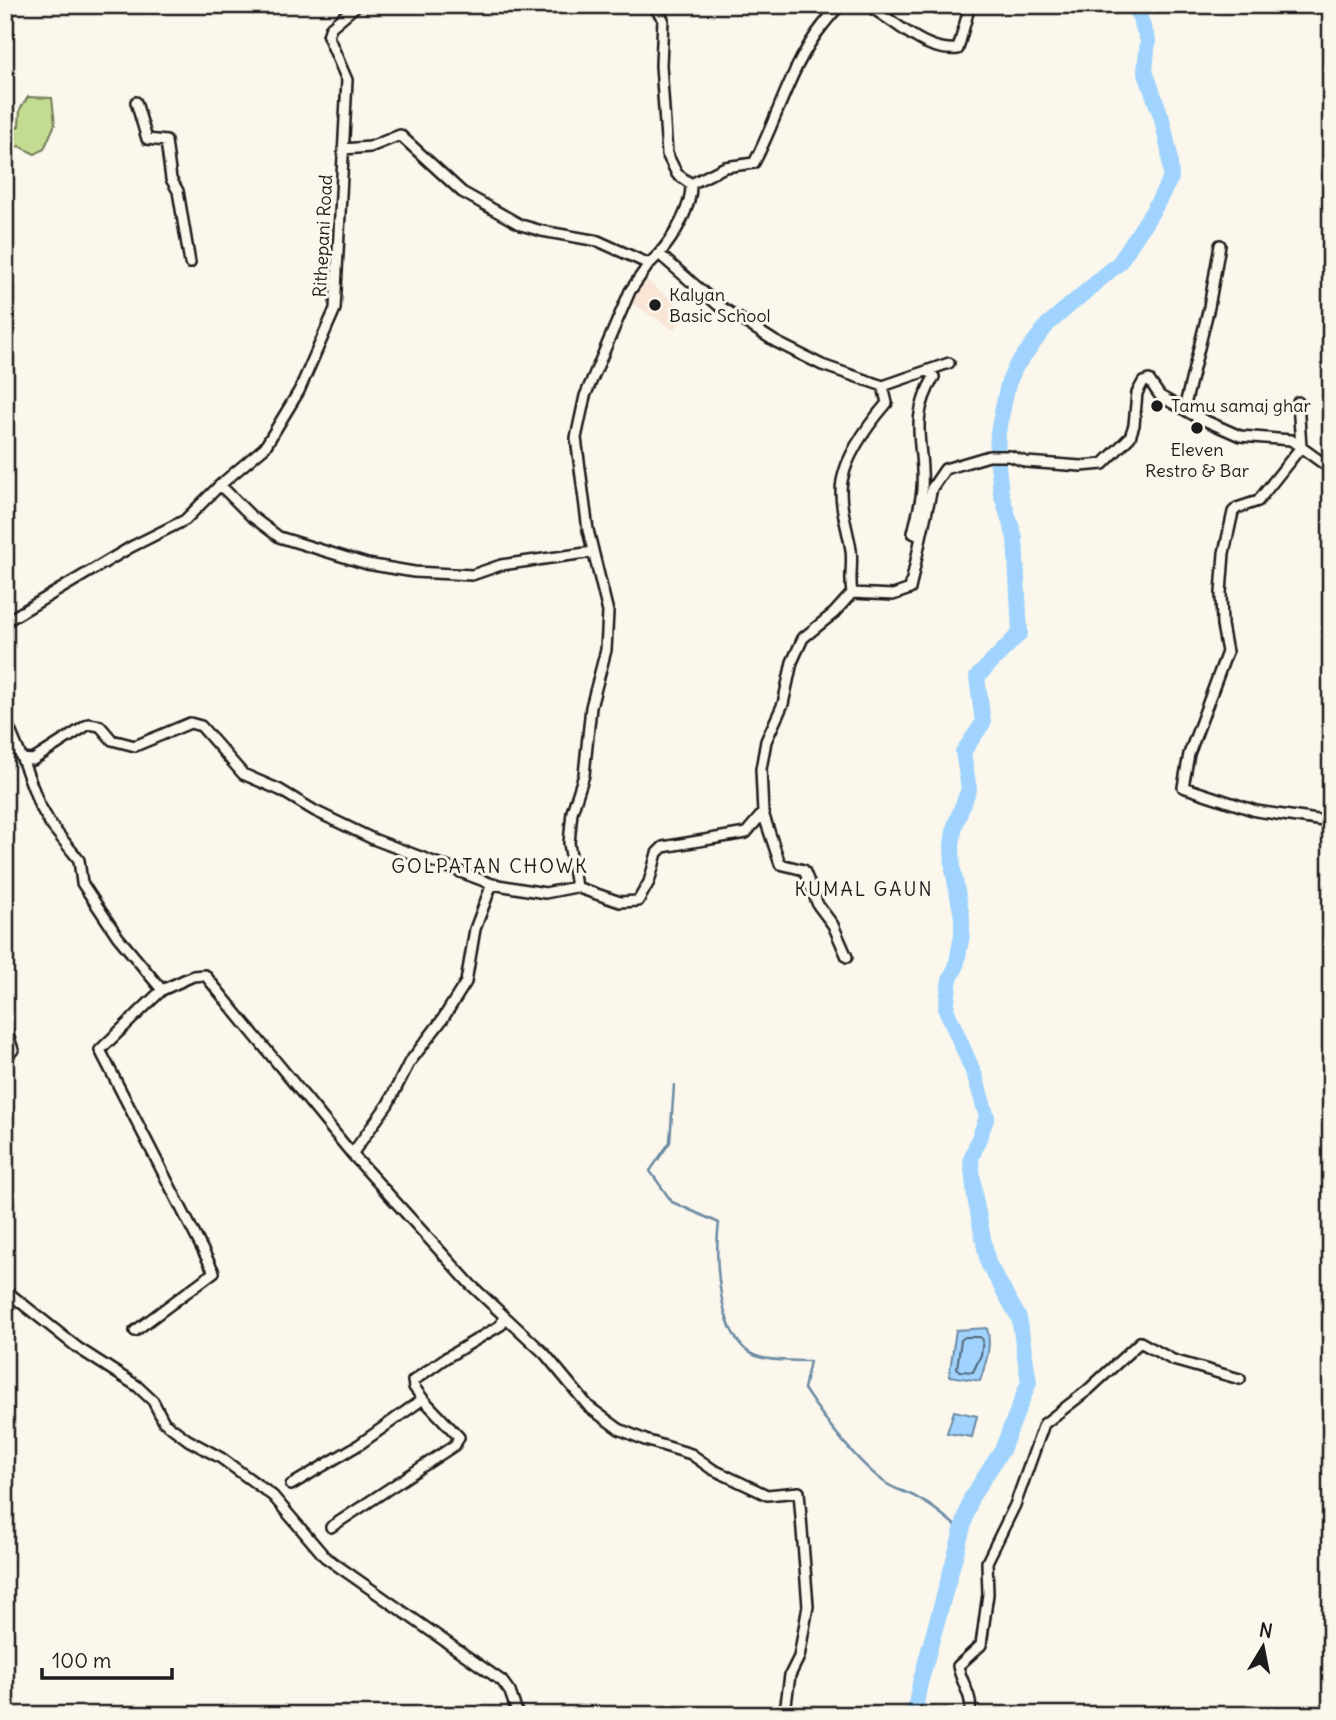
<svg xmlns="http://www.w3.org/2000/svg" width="1336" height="1720" viewBox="0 0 1336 1720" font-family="Delius,sans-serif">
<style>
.built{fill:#f8e5d6}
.green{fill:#c4dc92;stroke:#707c57;stroke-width:2}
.water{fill:#a0d4fe;stroke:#6b8aa4;stroke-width:2}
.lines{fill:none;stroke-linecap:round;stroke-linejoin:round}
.shore{stroke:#516676;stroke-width:2}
.stream{stroke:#6b8aa4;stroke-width:2.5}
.river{stroke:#a0d4fe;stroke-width:16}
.street-casing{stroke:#1c1c1c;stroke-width:14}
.street{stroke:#fbf7ec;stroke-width:9}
.poi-dot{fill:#1c1c1c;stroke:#fbf7ec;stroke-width:2.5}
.labels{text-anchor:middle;stroke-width:6;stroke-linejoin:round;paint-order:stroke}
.street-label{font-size:18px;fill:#1c1c1c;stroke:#fbf7ec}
.poi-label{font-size:18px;fill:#1c1c1c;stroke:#fbf7ec;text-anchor:start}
.neighbourhood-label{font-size:19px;letter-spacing:2px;fill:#1c1c1c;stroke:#fbf7ec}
</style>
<rect width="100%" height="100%" fill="#fbf7ec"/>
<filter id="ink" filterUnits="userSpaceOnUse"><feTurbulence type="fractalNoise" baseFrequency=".0143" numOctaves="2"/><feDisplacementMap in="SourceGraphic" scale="14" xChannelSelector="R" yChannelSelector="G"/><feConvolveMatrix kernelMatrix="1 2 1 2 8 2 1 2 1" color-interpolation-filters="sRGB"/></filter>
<g filter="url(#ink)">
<path class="built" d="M 644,278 L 688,314 L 674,330 L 629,301 Z"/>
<path class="green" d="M 28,97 L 52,98 L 55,124 L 44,149 L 35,154 L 19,146 L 5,151 L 5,133 L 19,126 L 20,109 Z"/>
<path class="water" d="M 987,1328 C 992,1347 986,1362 980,1381 L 949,1376 L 956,1330 Z
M 954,1411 L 977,1416 L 972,1437 L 947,1433 Z"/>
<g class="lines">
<path class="shore" d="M 965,1337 L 980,1337 L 983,1340 L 981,1355 L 973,1372 L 960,1371 L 957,1368 L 961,1340 Z"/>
<path class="stream" d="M 674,1085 L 670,1142 L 650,1171 L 672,1202 L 719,1223 C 714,1257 718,1341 756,1356 C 772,1362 794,1360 810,1361 L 804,1389 C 824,1419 857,1463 887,1484 C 896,1490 908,1492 917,1498 C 932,1505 944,1516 957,1527 L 957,1551"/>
<path class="river" d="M 914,1715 L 920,1683 L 971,1498 L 1002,1450 L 1029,1382 L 1019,1318 L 988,1263 L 975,1198 L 971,1159 L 987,1117 L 975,1076 L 946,1009 L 950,979 L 956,967 L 962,935 L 962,917 L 953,870 L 952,845 L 955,825 L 969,789 L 963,752 L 983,723 L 977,677 L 1020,633 L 1015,538 L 1001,493 L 997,455 L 998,432 L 1008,384 L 1016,366 L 1048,324 L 1119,263 L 1154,209 L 1171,178 L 1169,151 L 1162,119 L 1145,71 L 1148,40 L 1135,5"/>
<g class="street-casing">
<path id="street" d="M 649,5 L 653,5 L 663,19 L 661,65 L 667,154 L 677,174 L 691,184 C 692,207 674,237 659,254
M 866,5 C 896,20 923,53 958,49 L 970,5
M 136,102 L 147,139 L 166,141 L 171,179 L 178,191 L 190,263
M 691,184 L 725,167 L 754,163 C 778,118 790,66 823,25 C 829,18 834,10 842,5
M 649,264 L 659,254 L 718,305 L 776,342 L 822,365 L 883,386
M 1298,402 L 1301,447 L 1258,501 L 1237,508 L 1233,512 L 1224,553 L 1221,593 L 1222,625 L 1227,652 L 1189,754 L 1183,787 L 1256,811 L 1331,822
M 1184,409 L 1209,307 L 1220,245
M 220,485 L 251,516 L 279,537 L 367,564 L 414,572 L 472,575 L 501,565 L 593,552
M 921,537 L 932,488 L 945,469 L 989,456 L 1010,456 L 1026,462 L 1081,466 L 1103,464 L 1130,437 L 1134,425 L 1137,393 L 1143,382 L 1149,380 L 1160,396 L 1197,417 L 1240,436 L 1291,440 L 1331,469
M 852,593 L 893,595 L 910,589 L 921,537 L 913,533 C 916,519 921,504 922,489 C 925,444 907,423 934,377 L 928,370
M 5,622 L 131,547 L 185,520 L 220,485 L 265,447 L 299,391 L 335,309 L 347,80 L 328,36 L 331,27 L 357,5
M 5,718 L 22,759 L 33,760 L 89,724 L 100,726 L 112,740 L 135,746 L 190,723 L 201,726 L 243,774 L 280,790 L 315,811 L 373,839 L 492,884 L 545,893 L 576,887 L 569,843 L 572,812 L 584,775 L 591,707 L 606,650 L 608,612 L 588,530 L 576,438 L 585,396 L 630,291 L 649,264 L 598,241 L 542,231 L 521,225 L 462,192 L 400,135 L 370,147 L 343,149
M 22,759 L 39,804 L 51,825 L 79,860 L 82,883 L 118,937 L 162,990 L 193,976 L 205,975 L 352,1154 L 470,1284 L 545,1354 L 589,1407 L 619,1429 L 645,1440 L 691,1454 L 712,1469 L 767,1495 L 799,1492 L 808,1606 L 799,1657 L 790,1675 L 786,1704 L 781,1715
M 576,887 L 620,902 L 638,901 L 649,882 L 657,853 L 663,847 L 746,833 L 763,813
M 847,957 L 833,925 L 818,905 L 804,870 L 780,864 L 763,813 L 761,769 L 766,741 L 783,704 L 792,662 L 803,638 L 834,613 L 852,593 C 849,578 853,565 851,550 C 848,529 838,503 842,481 C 847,453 869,424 887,403 L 883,386 L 949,363
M 5,1025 L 13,1050 L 5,1057
M 352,1154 L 388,1104 L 409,1063 L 442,1020 L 466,982 L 475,929 L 492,884
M 5,1290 L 78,1348 L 137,1386 L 153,1401 L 164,1422 L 188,1440 L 221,1458 L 273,1496 L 325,1557 L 502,1681 L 510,1692 L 518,1715
M 135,1331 L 214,1272 L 100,1050 L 162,990
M 291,1485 L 360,1444 L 423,1399 L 414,1387 L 413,1381 L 444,1359 L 501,1325 L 504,1316
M 331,1527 L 455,1445 L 459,1437 L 423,1399
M 969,1715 C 975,1698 961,1683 958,1666 L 981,1645 L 988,1594 L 987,1562 L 1015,1505 L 1044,1424 L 1088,1390 L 1140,1342 L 1173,1360 L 1240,1379"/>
</g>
<use href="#street" class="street"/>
</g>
</g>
<g class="poi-dot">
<circle cx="655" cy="305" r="7"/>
<circle cx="1157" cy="406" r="7"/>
<circle cx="1197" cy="428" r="7"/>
</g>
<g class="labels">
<g class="street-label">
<text transform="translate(323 236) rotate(-87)" y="6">Rithepani Road</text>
</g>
<g class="poi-label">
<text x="669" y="301">Kalyan<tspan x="669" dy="21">Basic School</tspan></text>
<text x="1171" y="412">Tamu samaj ghar</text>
<text x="1197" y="456" text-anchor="middle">Eleven<tspan x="1197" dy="21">Restro &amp; Bar</tspan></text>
</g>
<g class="neighbourhood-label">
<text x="490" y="873">GOLPATAN CHOWK</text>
<text x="864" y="896">KUMAL GAUN</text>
</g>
</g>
<rect width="1336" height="1720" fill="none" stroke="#fbf7ec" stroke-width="28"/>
<rect x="14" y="14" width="1308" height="1692" fill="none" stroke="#1c1c1c" stroke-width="2.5" filter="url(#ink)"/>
<g transform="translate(1263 1647) rotate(10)" stroke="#fbf7ec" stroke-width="5" paint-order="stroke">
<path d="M0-5L12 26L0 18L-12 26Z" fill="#1c1c1c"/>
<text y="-10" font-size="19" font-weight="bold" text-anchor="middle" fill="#1c1c1c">N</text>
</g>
<path d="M42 1668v10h130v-10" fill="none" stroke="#1c1c1c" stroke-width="3.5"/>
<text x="52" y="1668" font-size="21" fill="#1c1c1c" stroke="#fbf7ec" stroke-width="5" paint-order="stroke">100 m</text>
</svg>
